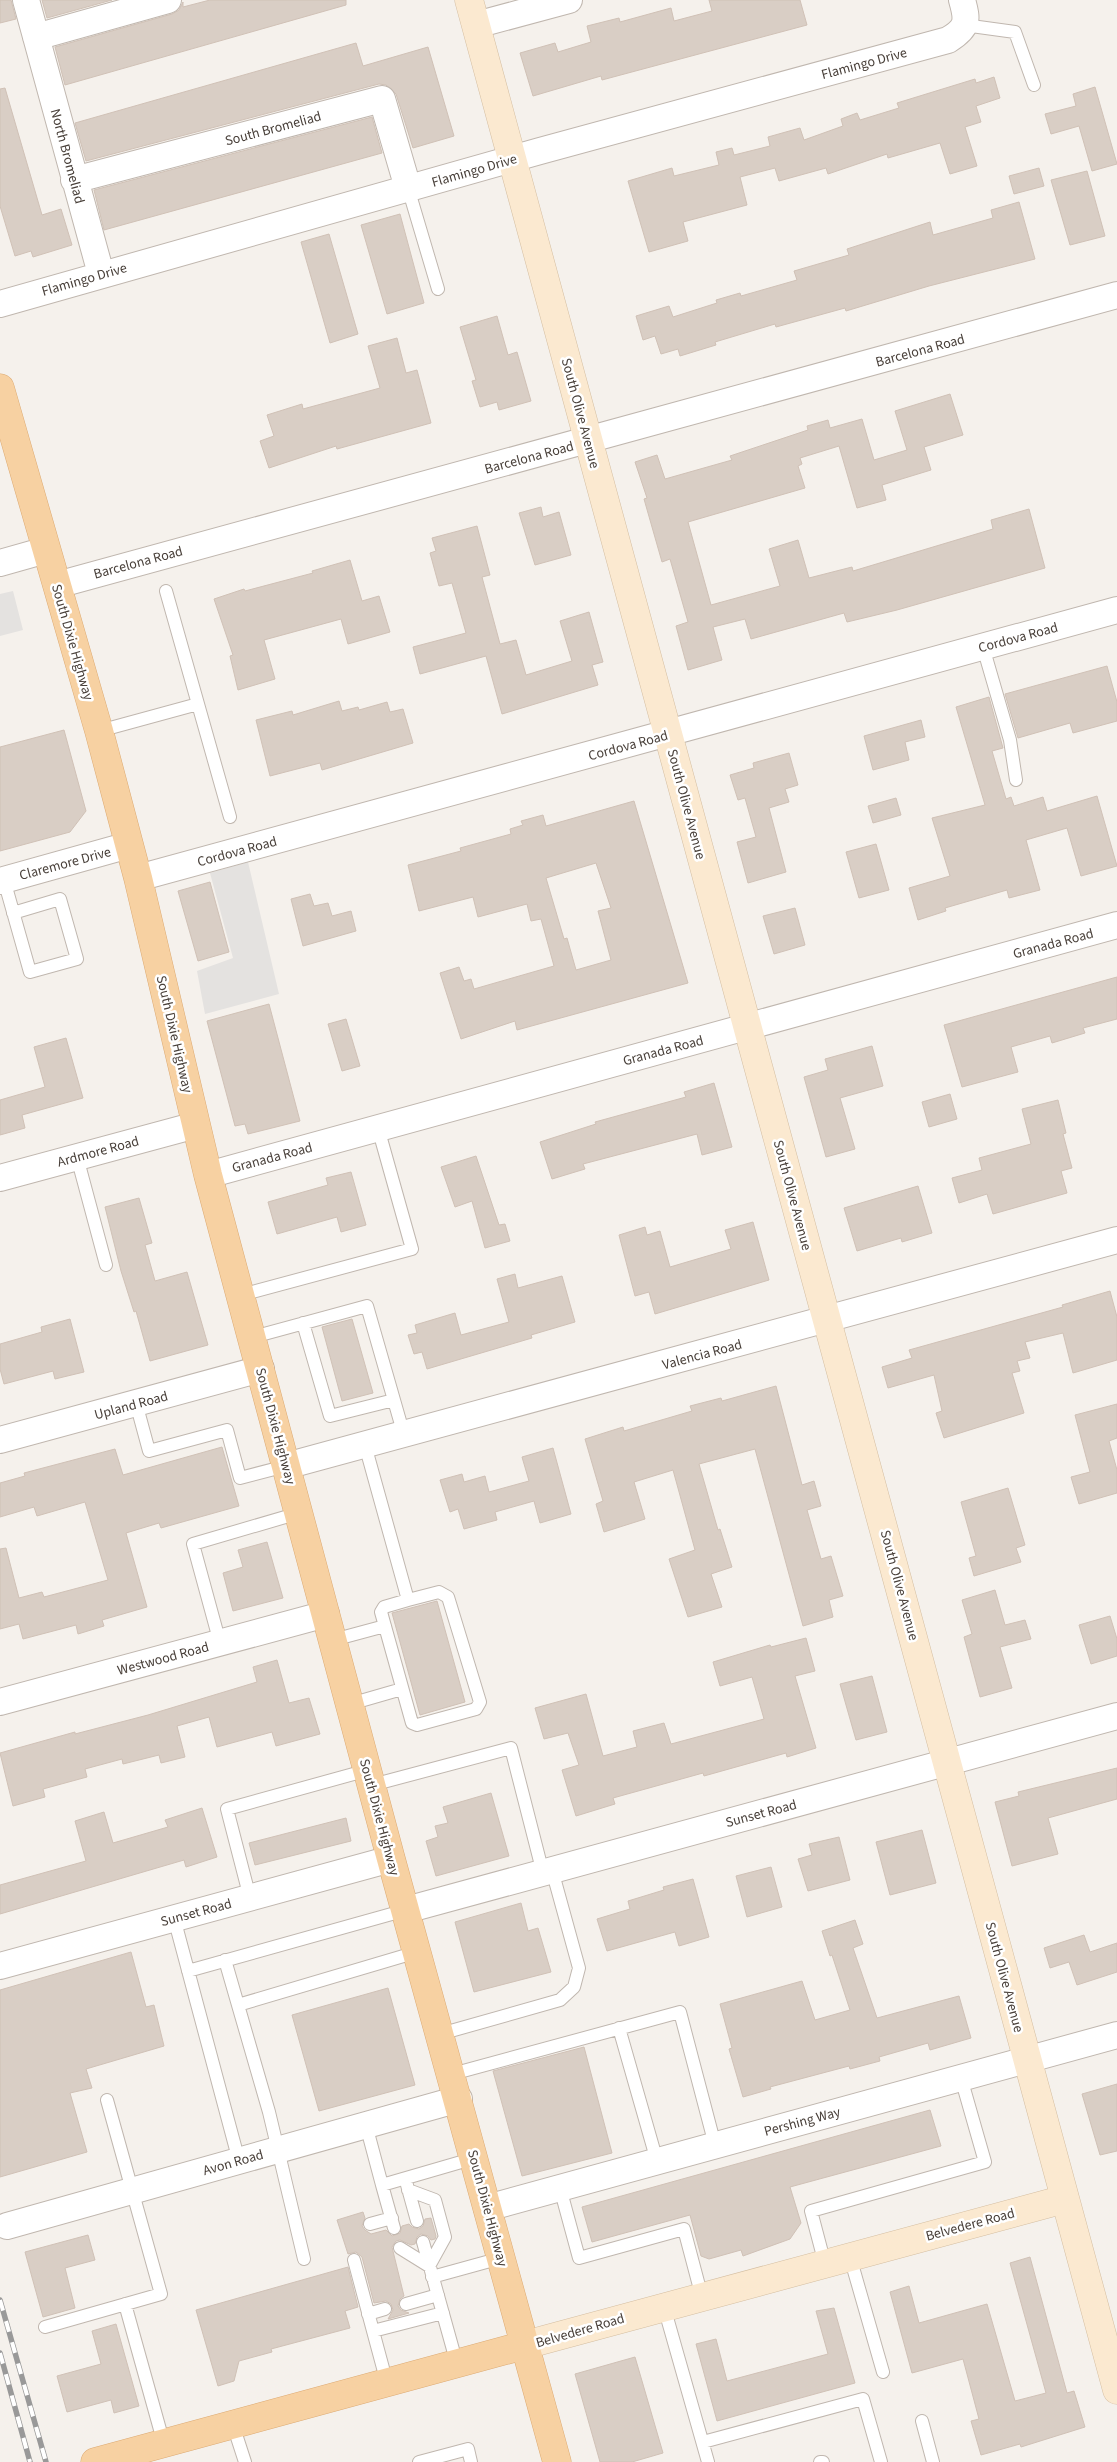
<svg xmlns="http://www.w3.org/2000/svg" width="1117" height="2462" viewBox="0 0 1117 2462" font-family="'Source Sans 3',sans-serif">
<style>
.parking{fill:#e4e2e0}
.building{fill:#d9cec5;stroke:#d0c1b6;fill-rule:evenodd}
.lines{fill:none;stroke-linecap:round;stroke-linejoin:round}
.lane-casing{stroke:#c0b7af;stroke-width:14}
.street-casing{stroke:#c0b7af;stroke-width:28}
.secondary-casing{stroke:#d4bea1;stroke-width:29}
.primary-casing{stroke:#dcaa73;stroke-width:29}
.lane{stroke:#fff;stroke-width:12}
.street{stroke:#fff;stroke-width:26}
.secondary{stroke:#fbe9d0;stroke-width:28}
.primary{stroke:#f7d1a2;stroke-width:28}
.rail-casing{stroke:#999;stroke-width:5.5}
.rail{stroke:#fff;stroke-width:4;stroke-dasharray:11;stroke-linecap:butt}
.labels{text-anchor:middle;stroke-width:5;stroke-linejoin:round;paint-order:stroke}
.street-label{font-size:14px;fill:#49403a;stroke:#fff}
</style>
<rect width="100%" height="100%" fill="#f5f1ec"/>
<path class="parking" d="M 13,591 L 23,630 L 0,636 L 0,594 Z
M 248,862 L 279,994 L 205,1014 L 197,971 L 233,958 L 210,873 Z"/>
<path class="building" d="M 0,0 L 11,0 L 16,19 L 0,23 Z
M 42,0 L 112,0 L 47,18 Z
M 210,0 L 346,0 L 346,5 L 65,85 L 55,47 L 172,14 L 179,10 L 183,2 L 183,7 Z
M 709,0 L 800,0 L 807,25 L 602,80 L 601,76 L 533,96 L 520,53 L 555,43 L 558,52 L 591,42 L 587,26 L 619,18 L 620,22 L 671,8 L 674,21 L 712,11 Z
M 356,43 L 363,66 L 428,47 L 454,136 L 413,148 L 396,94 L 386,85 L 379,84 L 86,161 L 75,123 Z
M 994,77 L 1000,98 L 976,106 L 981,122 L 965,127 L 977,166 L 950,174 L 940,143 L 888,158 L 887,154 L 828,174 L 826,168 L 779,181 L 775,168 L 740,177 L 747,205 L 683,222 L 688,241 L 649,252 L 628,181 L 672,168 L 674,176 L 719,165 L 716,152 L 732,148 L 734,155 L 770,146 L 768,137 L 800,128 L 804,140 L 843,126 L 841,119 L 857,113 L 860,120 L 899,108 L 897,103 L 975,79 L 976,83 Z
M 1095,87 L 1117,164 L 1092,171 L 1079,126 L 1051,134 L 1045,114 L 1076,106 L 1073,94 Z
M 5,88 L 42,215 L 61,209 L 72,245 L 33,257 L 31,251 L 15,256 L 0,206 L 0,89 Z
M 372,117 L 382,153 L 104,230 L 94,190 Z
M 1039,168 L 1044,186 L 1014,194 L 1009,176 Z
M 1087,171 L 1105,236 L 1070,245 L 1051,180 Z
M 1019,202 L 1035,259 L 929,286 L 846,311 L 845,308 L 776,327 L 775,324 L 715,342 L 716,345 L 680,356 L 678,349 L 661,354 L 655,336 L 643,340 L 636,316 L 669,306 L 673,317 L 717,303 L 716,300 L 740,293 L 741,296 L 797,280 L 794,271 L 849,255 L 847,249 L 930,222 L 933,235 L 993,218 L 991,210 Z
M 400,214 L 424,303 L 387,314 L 361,225 Z
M 329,234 L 358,334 L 330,343 L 301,242 Z
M 497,316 L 508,355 L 517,352 L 531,401 L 499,410 L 497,402 L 480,407 L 472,381 L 476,380 L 460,327 Z
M 397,338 L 406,373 L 417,370 L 431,423 L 337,449 L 336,446 L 269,468 L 260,441 L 274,436 L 267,415 L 302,404 L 303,409 L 380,388 L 368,346 Z
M 950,394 L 963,435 L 924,447 L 931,470 L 882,485 L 886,500 L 857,508 L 839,446 L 800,458 L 802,464 L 798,466 L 805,488 L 688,522 L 711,605 L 780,586 L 769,549 L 798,540 L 809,578 L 852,567 L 853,571 L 993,529 L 991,520 L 1029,509 L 1045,568 L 897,610 L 847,622 L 844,613 L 751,639 L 745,619 L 713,627 L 722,660 L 688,670 L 676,626 L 688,622 L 670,559 L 662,562 L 644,499 L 647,498 L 635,462 L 657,455 L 665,479 L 732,460 L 730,456 L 808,430 L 807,426 L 828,420 L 830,428 L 862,419 L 874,460 L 907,450 L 895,411 Z
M 541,507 L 543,517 L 559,512 L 571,555 L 535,565 L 519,513 Z
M 477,526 L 490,575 L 482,577 L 500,644 L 516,640 L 526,675 L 572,661 L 560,621 L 589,612 L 603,662 L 592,665 L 598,685 L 502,714 L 486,656 L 420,674 L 413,647 L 466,633 L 452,583 L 439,586 L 430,553 L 436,551 L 432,538 Z
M 350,560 L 362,601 L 379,596 L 390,632 L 348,644 L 341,619 L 264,640 L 275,679 L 238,690 L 230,656 L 233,655 L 214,599 L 244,589 L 245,591 L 313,573 L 312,571 Z
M 1107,666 L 1117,702 L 1117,721 L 1073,733 L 1070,723 L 1018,738 L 1005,694 Z
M 989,697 L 1003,748 L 992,751 L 1006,799 L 1011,797 L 1014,806 L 1043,797 L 1047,811 L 1097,796 L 1117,866 L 1081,876 L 1067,828 L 1026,840 L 1040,890 L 1009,898 L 1007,890 L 945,908 L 946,911 L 918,920 L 909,888 L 950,876 L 932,818 L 985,805 L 956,707 Z
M 339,701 L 342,711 L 358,707 L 359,710 L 387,702 L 390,712 L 403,709 L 413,743 L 322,770 L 320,763 L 270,776 L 256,720 L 292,711 L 293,715 Z
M 921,720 L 925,737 L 905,742 L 909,760 L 873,770 L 864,736 Z
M 64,730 L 86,811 L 70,832 L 0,851 L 0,747 Z
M 789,753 L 798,785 L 785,789 L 789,802 L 769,808 L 786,872 L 748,883 L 737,842 L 756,837 L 745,798 L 738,800 L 730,775 L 754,768 L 753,763 Z
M 896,798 L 901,815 L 873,823 L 868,806 Z
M 634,801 L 688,983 L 517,1030 L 515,1021 L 461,1039 L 440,973 L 459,967 L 464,981 L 471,979 L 474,989 L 554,966 L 541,919 L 531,921 L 527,904 L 478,917 L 473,897 L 419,911 L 408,865 L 461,851 L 460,848 L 511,834 L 510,829 L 523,825 L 521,821 L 543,815 L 546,826 ZM 596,863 L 611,908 L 598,911 L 611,960 L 576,970 L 567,938 L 564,939 L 546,878 Z
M 876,844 L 889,890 L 859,898 L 846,852 Z
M 210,882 L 229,952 L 198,961 L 178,891 Z
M 310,894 L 314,906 L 328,903 L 332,916 L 351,911 L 356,931 L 303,946 L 291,899 Z
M 795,908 L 805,945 L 774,954 L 763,916 Z
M 1117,977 L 1117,1019 L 1083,1028 L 1085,1033 L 1052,1043 L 1050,1036 L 1011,1047 L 1018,1072 L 962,1087 L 944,1025 Z
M 269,1004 L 300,1121 L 248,1134 L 245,1124 L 235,1126 L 207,1021 Z
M 346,1019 L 360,1066 L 342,1071 L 328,1024 Z
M 66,1038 L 83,1098 L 22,1115 L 25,1128 L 0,1135 L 0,1100 L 45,1087 L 34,1047 Z
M 872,1046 L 883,1086 L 840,1098 L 855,1149 L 826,1157 L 804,1077 L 828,1070 L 825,1059 Z
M 714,1083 L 732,1147 L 702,1155 L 697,1134 L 583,1164 L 585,1169 L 552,1179 L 540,1142 L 596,1124 L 595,1122 L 686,1097 L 684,1092 Z
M 950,1094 L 957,1119 L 929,1127 L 922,1102 Z
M 1058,1100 L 1066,1133 L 1063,1134 L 1072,1168 L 1061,1171 L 1067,1193 L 993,1214 L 987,1194 L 959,1203 L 952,1178 L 982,1170 L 979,1158 L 1031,1144 L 1022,1109 Z
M 476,1156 L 499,1225 L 505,1224 L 510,1241 L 485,1248 L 472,1201 L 455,1207 L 441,1167 Z
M 351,1172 L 366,1225 L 341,1232 L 337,1217 L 277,1234 L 268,1202 L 328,1185 L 326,1178 Z
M 918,1186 L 932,1233 L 902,1242 L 901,1238 L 857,1251 L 844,1208 Z
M 139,1198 L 152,1243 L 145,1245 L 155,1281 L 187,1272 L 208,1345 L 150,1361 L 136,1311 L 134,1312 L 121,1271 L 105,1207 Z
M 753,1222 L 769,1280 L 655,1314 L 649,1292 L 635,1296 L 619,1235 L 645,1227 L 647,1235 L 660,1231 L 670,1267 L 731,1249 L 725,1230 Z
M 515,1274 L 518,1288 L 562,1276 L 575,1322 L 531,1335 L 532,1338 L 427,1369 L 422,1352 L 414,1354 L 408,1335 L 417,1333 L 415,1325 L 455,1313 L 461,1335 L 509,1322 L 497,1279 Z
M 1110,1291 L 1117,1317 L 1117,1360 L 1073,1373 L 1063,1333 L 1025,1342 L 1030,1358 L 1017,1361 L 1020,1371 L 1012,1373 L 1024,1413 L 944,1438 L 936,1413 L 942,1411 L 934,1375 L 888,1388 L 882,1367 L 912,1358 L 909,1350 L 1063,1307 L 1062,1305 Z
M 70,1319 L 84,1372 L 55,1379 L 53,1371 L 4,1384 L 0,1369 L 0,1344 L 42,1332 L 41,1327 Z
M 352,1319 L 373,1393 L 342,1401 L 322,1327 Z
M 776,1386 L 802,1485 L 814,1481 L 821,1506 L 807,1510 L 821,1559 L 831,1556 L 843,1596 L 829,1600 L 833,1617 L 803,1626 L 755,1449 L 699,1464 L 718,1530 L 720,1529 L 732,1567 L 711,1574 L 722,1607 L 688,1617 L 669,1559 L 695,1550 L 673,1470 L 634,1482 L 645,1519 L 604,1532 L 596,1504 L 603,1501 L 585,1439 L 623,1427 L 624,1431 L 692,1411 L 690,1406 L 721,1398 L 722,1401 Z
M 1117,1404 L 1117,1438 L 1109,1441 L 1117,1470 L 1117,1493 L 1079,1504 L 1071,1477 L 1090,1472 L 1075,1415 Z
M 222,1447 L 239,1506 L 161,1528 L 159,1523 L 126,1533 L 147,1607 L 102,1620 L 104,1626 L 78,1634 L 76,1625 L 23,1639 L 19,1624 L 0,1629 L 0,1549 L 6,1548 L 19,1598 L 42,1592 L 44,1597 L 108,1580 L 85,1502 L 37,1516 L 34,1507 L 0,1517 L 0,1483 L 25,1476 L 24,1473 L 115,1449 L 123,1475 Z
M 553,1448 L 571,1514 L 540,1523 L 534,1501 L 495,1512 L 497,1520 L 464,1529 L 458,1509 L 450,1512 L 440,1480 L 462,1474 L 464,1482 L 485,1476 L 489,1492 L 529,1481 L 522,1457 Z
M 1008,1488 L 1025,1545 L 1016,1548 L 1021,1562 L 974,1576 L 969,1558 L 976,1556 L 961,1502 Z
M 267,1542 L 283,1598 L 233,1611 L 223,1573 L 243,1567 L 238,1550 Z
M 995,1590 L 1005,1625 L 1025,1620 L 1031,1639 L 1000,1647 L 1012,1688 L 980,1697 L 964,1637 L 972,1634 L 962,1600 Z
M 437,1601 L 465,1702 L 420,1715 L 392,1613 Z
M 1110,1616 L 1117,1639 L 1117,1656 L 1091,1664 L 1079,1625 Z
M 806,1638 L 815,1671 L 795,1676 L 816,1748 L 787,1757 L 786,1753 L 704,1776 L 703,1773 L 613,1798 L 615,1804 L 576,1816 L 562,1770 L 579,1765 L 568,1733 L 544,1739 L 535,1708 L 586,1694 L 603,1756 L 637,1747 L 633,1731 L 664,1723 L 671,1744 L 764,1719 L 752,1677 L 720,1686 L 713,1662 L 770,1645 L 771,1647 Z
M 277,1660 L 289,1703 L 309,1698 L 320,1734 L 276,1746 L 272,1732 L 217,1747 L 209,1717 L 177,1726 L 185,1757 L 161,1763 L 159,1755 L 123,1764 L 122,1759 L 85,1769 L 87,1777 L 43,1789 L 45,1797 L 13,1806 L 0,1753 L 75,1732 L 75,1734 L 148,1715 L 257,1682 L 253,1667 Z
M 872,1676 L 887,1732 L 856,1740 L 840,1684 Z
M 1117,1768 L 1117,1799 L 1048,1818 L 1058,1854 L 1012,1866 L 995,1802 L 1019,1796 L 1018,1792 Z
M 491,1793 L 509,1856 L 436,1876 L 426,1841 L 438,1837 L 435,1826 L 448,1823 L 443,1807 Z
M 202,1808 L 217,1857 L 186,1867 L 184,1860 L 0,1914 L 0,1885 L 86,1861 L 75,1821 L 104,1812 L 113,1843 L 168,1827 L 165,1820 Z
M 346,1818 L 351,1841 L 255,1865 L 249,1843 Z
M 922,1830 L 936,1883 L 890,1895 L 876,1842 Z
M 839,1837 L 850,1880 L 808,1891 L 798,1859 L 812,1855 L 809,1844 Z
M 771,1867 L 782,1907 L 747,1917 L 736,1876 Z
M 693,1879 L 709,1937 L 679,1946 L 675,1932 L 607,1951 L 597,1919 L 630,1909 L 628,1901 L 664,1890 L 663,1887 Z
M 521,1903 L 528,1931 L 538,1928 L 551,1972 L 474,1992 L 455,1922 Z
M 855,1920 L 863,1944 L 853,1948 L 877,2018 L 959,1996 L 971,2038 L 930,2050 L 928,2043 L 879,2057 L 880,2061 L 850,2069 L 849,2066 L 770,2087 L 771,2089 L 743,2097 L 729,2049 L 732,2048 L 720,2004 L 802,1981 L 815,2020 L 850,2010 L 832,1955 L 830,1956 L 822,1931 Z
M 1084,1935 L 1090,1952 L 1117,1943 L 1117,1972 L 1077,1985 L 1069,1962 L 1050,1968 L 1044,1948 Z
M 131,1952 L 146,2007 L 154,2005 L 164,2046 L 86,2069 L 92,2088 L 70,2093 L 87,2152 L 0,2177 L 0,1990 Z
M 388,1988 L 415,2085 L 319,2111 L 292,2015 Z
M 584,2047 L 612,2153 L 522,2176 L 493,2071 Z
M 1117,2084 L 1117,2151 L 1100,2155 L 1082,2094 Z
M 930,2110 L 941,2146 L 790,2187 L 801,2223 L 790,2239 L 743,2256 L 741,2250 L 709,2259 L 701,2256 L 690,2215 L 592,2242 L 582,2207 Z
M 363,2212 L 365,2218 L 362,2226 L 365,2230 L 371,2234 L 386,2230 L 392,2236 L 400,2233 L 402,2226 L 409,2224 L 412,2227 L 419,2229 L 423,2226 L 425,2219 L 431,2218 L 436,2236 L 435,2239 L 431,2240 L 428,2236 L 421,2234 L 417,2237 L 415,2244 L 411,2245 L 400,2240 L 396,2241 L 392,2247 L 404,2296 L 400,2299 L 398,2306 L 401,2310 L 409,2313 L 388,2319 L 393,2310 L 391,2304 L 386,2301 L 374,2303 L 362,2257 L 356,2252 L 348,2254 L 337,2220 Z
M 88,2235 L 95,2260 L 65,2268 L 75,2308 L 43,2317 L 25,2252 Z
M 1030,2257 L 1067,2393 L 1074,2391 L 1085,2427 L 1021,2447 L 1020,2444 L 981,2455 L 971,2421 L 979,2419 L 963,2359 L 912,2373 L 890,2292 L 909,2286 L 919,2323 L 987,2304 L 1015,2401 L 1046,2393 L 1010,2263 Z
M 348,2267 L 358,2307 L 345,2311 L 350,2328 L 271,2349 L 272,2352 L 239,2361 L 234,2381 L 218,2386 L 196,2310 Z
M 834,2308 L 855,2383 L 717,2421 L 696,2344 L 716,2339 L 727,2381 L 828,2354 L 816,2311 Z
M 116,2324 L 139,2406 L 114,2413 L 111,2400 L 67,2412 L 57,2376 L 101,2364 L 92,2331 Z
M 635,2357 L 663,2453 L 632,2462 L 600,2462 L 575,2374 Z"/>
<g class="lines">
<g class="lane-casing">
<path id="lane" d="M 964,25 L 1015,32 L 1034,85
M 408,188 L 438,289
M 166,591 L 230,817
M 983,647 L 1010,740 L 1016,780
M 99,731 L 198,704
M 4,880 L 30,972 L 77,959 L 60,899 L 13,913
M 77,1157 L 106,1265
M 241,1295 L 412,1249 L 378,1128
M 303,1323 L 330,1416 L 394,1400
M 253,1337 L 367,1306 L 404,1435
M 136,1403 L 149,1451 L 227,1430 L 240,1478 L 286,1466
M 365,1445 L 408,1600 L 384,1607 L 381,1612 L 412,1723 L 417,1725 L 476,1709 L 480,1702 L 448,1597 L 439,1592 L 408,1600
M 333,1640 L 385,1626
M 220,1643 L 193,1544 L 299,1513
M 350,1704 L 402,1689
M 372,1785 L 511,1748 L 543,1873
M 250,1898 L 227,1809 L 368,1770
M 174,1918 L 239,2161
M 225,1960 L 238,2005
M 188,1971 L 406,1910
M 619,2028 L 657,2161
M 440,2034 L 560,2000 L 574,1987 L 579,1968 L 552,1870
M 452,2074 L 680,2012 L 715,2145
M 366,2125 L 382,2185 L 475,2158
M 382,2185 L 394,2228
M 407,2185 L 417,2221
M 560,2188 L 579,2258 L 684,2229 L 702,2297
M 370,2224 L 392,2218
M 423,2242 L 457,2364
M 400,2248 L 429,2266 L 445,2237 L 435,2200 L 408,2190
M 850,2257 L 883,2372
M 304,2259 L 269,2112 L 238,2005 L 417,1952
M 354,2260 L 373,2331 L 443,2313
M 825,2264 L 811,2211 L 985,2162 L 961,2078
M 432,2277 L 501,2258
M 125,2304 L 164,2444
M 406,2304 L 438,2295
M 664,2307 L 708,2462
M 368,2314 L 385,2309
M 45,2327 L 161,2294 L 107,2100
M 373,2331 L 387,2383
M 922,2421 L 933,2462
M 233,2425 L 245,2462
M 703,2442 L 863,2399 L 881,2462
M 419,2462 L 468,2449 L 471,2462
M 820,2462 L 823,2462"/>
</g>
<g class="street-casing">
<path id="street" d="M 26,0 L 101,274
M 476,25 L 569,0
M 36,37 L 168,0
M 74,180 L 382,99 L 408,188
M 0,304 L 540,151 L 948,40 C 968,28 968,21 962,0
M 0,563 L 46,550
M 57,585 L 1117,295
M 138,878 L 1117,610
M 0,881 L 129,845
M 208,1175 L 1117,925
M 0,1178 L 196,1125
M 0,1440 L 261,1369
M 286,1466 L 1117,1240
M 0,1702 L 326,1614
M 406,1910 L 1117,1716
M 0,1966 L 391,1859
M 487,2208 L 1117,2035
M 7,2226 L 459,2099"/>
</g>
<g class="secondary-casing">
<path id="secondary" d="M 469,0 L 1117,2390
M 525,2345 L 1065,2199"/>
</g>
<g class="primary-casing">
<path id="primary" d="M 0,388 L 99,731 L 138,878 L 208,1175 L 391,1859 L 557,2462
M 95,2462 L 525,2345"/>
</g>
<use href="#lane" class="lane"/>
<use href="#street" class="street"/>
<use href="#secondary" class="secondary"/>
<use href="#primary" class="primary"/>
<g class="rail-casing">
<path id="rail" d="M 0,2300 L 46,2462
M 0,2353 L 30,2462"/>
</g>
<use href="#rail" class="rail"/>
</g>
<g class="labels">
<g class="street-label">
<text transform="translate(864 63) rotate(-15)" y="5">Flamingo Drive</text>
<text transform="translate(273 128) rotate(-15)" y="5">South Bromeliad</text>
<text transform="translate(68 156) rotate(75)" y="5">North Bromeliad</text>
<text transform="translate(474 170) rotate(-16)" y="5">Flamingo Drive</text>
<text transform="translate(84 279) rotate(-16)" y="5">Flamingo Drive</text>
<text transform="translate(920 350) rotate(-15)" y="5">Barcelona Road</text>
<text transform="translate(581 413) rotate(75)" y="5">South Olive Avenue</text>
<text transform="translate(529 457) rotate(-15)" y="5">Barcelona Road</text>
<text transform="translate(138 562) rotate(-15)" y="5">Barcelona Road</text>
<text transform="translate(1018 637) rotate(-15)" y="5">Cordova Road</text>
<text transform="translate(73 642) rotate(74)" y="5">South Dixie Highway</text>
<text transform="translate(628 745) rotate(-15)" y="5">Cordova Road</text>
<text transform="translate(687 804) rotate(75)" y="5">South Olive Avenue</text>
<text transform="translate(237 851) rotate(-15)" y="5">Cordova Road</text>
<text transform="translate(65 863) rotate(-15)" y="5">Claremore Drive</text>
<text transform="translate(1053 943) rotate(-15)" y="5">Granada Road</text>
<text transform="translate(175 1034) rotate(77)" y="5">South Dixie Highway</text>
<text transform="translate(663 1050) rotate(-15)" y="5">Granada Road</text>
<text transform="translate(98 1151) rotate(-15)" y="5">Ardmore Road</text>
<text transform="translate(272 1157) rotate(-15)" y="5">Granada Road</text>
<text transform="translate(793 1195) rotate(75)" y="5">South Olive Avenue</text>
<text transform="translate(702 1354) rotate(-15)" y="5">Valencia Road</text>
<text transform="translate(131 1405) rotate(-15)" y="5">Upland Road</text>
<text transform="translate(276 1426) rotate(75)" y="5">South Dixie Highway</text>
<text transform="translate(900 1585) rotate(75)" y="5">South Olive Avenue</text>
<text transform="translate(163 1658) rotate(-15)" y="5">Westwood Road</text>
<text transform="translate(761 1813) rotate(-15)" y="5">Sunset Road</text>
<text transform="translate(380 1817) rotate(75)" y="5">South Dixie Highway</text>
<text transform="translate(196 1912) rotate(-15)" y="5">Sunset Road</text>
<text transform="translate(1005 1977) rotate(75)" y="5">South Olive Avenue</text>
<text transform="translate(802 2121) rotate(-15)" y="5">Pershing Way</text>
<text transform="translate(233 2162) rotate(-16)" y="5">Avon Road</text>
<text transform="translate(488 2208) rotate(75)" y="5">South Dixie Highway</text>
<text transform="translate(970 2224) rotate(-15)" y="5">Belvedere Road</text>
<text transform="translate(580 2330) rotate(-16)" y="5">Belvedere Road</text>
</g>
</g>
</svg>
